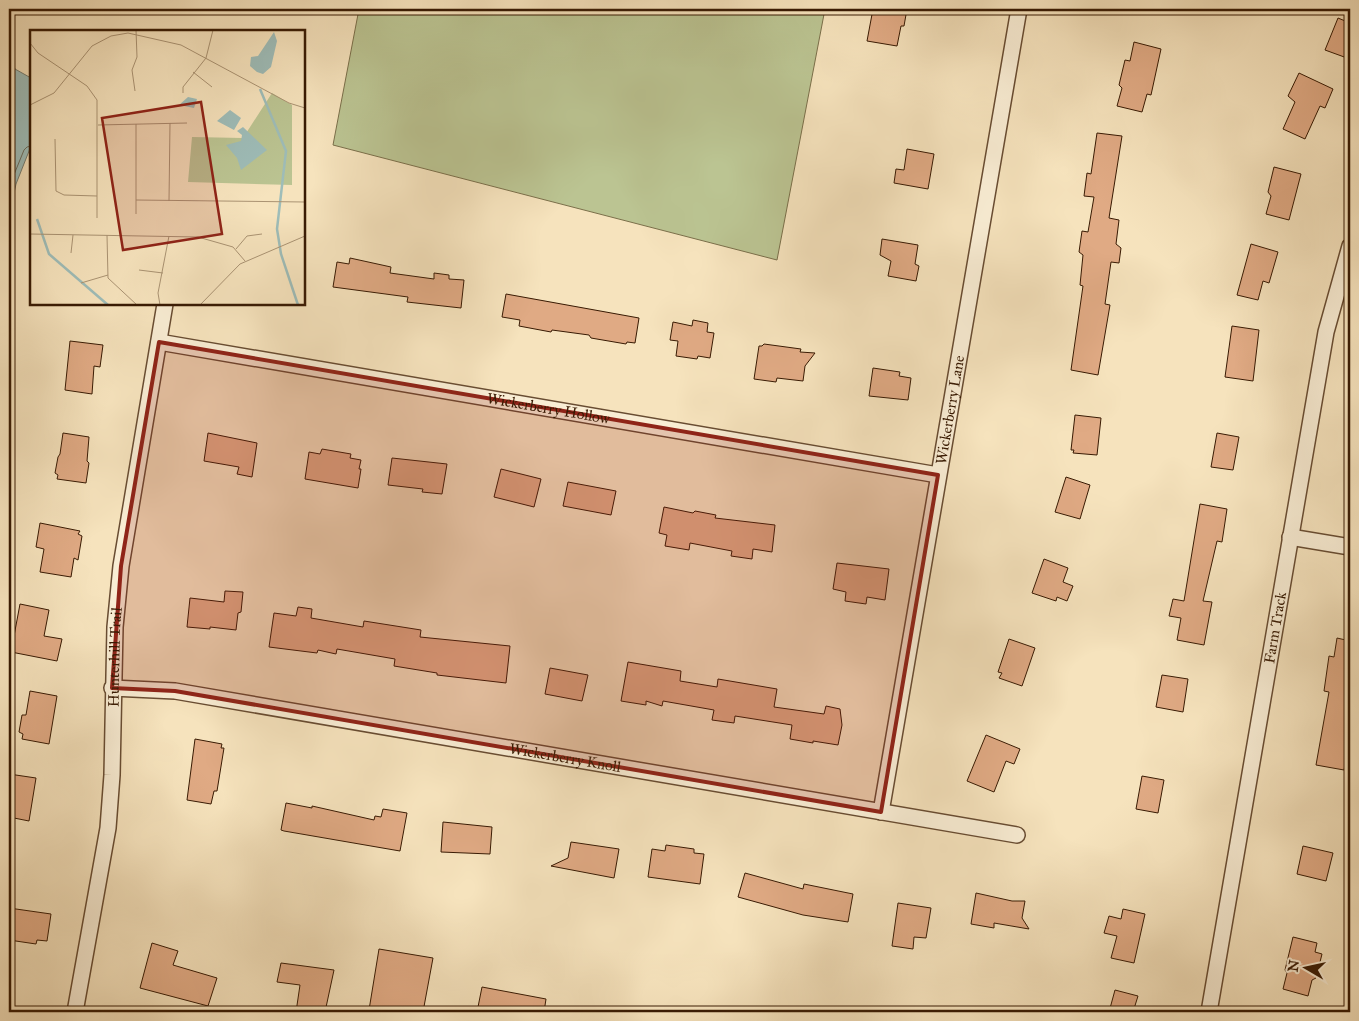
<svg xmlns="http://www.w3.org/2000/svg" width="1359" height="1021" viewBox="0 0 1359 1021" font-family="'IM FELL Great Primer',serif">
<style>
.green{fill:#bbc492;stroke:#7a6f4a}
.water{fill:#9ebdb9;stroke:#757c70}
.lines{fill:none;stroke-linecap:round;stroke-linejoin:round}
.shore{stroke:#6b6c5e;stroke-width:1}
.building{fill:#e0aa84;stroke:#381a03}
.minor-casing{stroke:#684c32;stroke-width:18}
.minor{stroke:#f9edd4;stroke-width:15}
.marked{fill:#8f2418;fill-opacity:0.2;stroke:#8f2418;stroke-width:4;stroke-linejoin:round}
.labels{text-anchor:middle;stroke-width:4;stroke-linejoin:round;paint-order:stroke}
.street-label{font-size:15px;fill:#381a03;stroke:#f9edd4}
.inset-river{fill:none;stroke:#9ebdb9;stroke-width:2.5}
.inset-road{fill:none;stroke:#aa9373;stroke-width:1}
.view{fill:#8f2418;fill-opacity:0.15;stroke:#8f2418;stroke-width:2.5}
.inset-edge{fill:none;stroke:#381a03;stroke-width:2.5}
</style>
<rect width="100%" height="100%" fill="#f6e3bd"/>
<filter id="stains"><feTurbulence type="fractalNoise" baseFrequency=".004" numOctaves="4"/><feColorMatrix values="0 0 0 0 .2 0 0 0 0 .09 0 0 0 0 .02 0 0 0 .5 -.17"/></filter>
<radialGradient id="worn" r=".72"><stop offset=".6" stop-color="#630" stop-opacity="0"/><stop offset="1" stop-color="#630" stop-opacity=".3"/></radialGradient>
<path class="green" d="M 359,9 L 825,9 L 777,260 L 333,145 Z"/>
<path class="water" d="M 9,53 L 15,69 L 31,78 L 31,146 L 16,184 L 11,207 L 9,208 Z"/>
<g class="lines">
<path class="shore" d="M 9,193 L 11,182 L 24,150 L 27,147 L 31,146"/>
</g>
<path class="building" d="M 873,9 L 907,9 L 904,26 L 901,26 L 897,46 L 867,41 Z
M 1338,18 L 1350,23 L 1350,50 L 1347,58 L 1325,50 Z
M 1134,42 L 1161,49 L 1151,95 L 1147,94 L 1142,112 L 1117,106 L 1122,88 L 1119,85 L 1125,60 L 1130,61 Z
M 1299,73 L 1333,89 L 1325,108 L 1320,106 L 1305,139 L 1283,129 L 1295,102 L 1288,96 Z
M 1097,133 L 1122,136 L 1109,218 L 1119,220 L 1116,244 L 1121,248 L 1119,263 L 1111,262 L 1105,304 L 1110,305 L 1098,375 L 1071,370 L 1083,286 L 1080,285 L 1083,255 L 1079,252 L 1082,231 L 1088,232 L 1094,197 L 1084,196 L 1087,173 L 1091,174 Z
M 907,149 L 934,154 L 928,189 L 894,183 L 896,169 L 904,170 Z
M 1274,167 L 1301,174 L 1289,220 L 1266,214 L 1271,196 L 1268,192 Z
M 882,239 L 918,245 L 915,264 L 919,266 L 916,281 L 888,276 L 891,261 L 880,255 Z
M 1251,244 L 1278,252 L 1269,283 L 1263,281 L 1258,300 L 1237,295 Z
M 350,258 L 391,267 L 390,273 L 434,279 L 434,273 L 449,275 L 449,279 L 464,280 L 461,308 L 407,302 L 408,297 L 333,287 L 337,262 L 349,264 Z
M 506,294 L 639,318 L 635,343 L 627,342 L 626,344 L 591,338 L 589,335 L 552,330 L 551,332 L 519,326 L 520,320 L 502,317 Z
M 693,320 L 708,323 L 707,332 L 714,333 L 710,358 L 698,356 L 697,359 L 676,356 L 678,341 L 670,340 L 673,322 L 692,326 Z
M 1232,326 L 1259,330 L 1253,381 L 1225,377 Z
M 70,341 L 103,345 L 100,367 L 94,366 L 92,394 L 65,390 Z
M 764,344 L 801,349 L 800,352 L 815,353 L 805,366 L 803,381 L 777,378 L 776,382 L 754,379 L 759,346 L 762,346 Z
M 873,368 L 900,372 L 899,376 L 911,378 L 908,400 L 869,396 Z
M 1075,415 L 1101,418 L 1097,455 L 1073,453 L 1074,450 L 1071,450 Z
M 63,433 L 89,437 L 87,461 L 89,463 L 86,483 L 57,479 L 58,475 L 55,473 L 58,457 L 60,454 Z
M 208,433 L 257,443 L 252,477 L 237,474 L 239,467 L 204,461 Z
M 1217,433 L 1239,437 L 1233,470 L 1211,467 Z
M 322,449 L 351,454 L 350,458 L 361,460 L 359,469 L 361,469 L 358,488 L 305,479 L 309,452 L 320,454 Z
M 392,458 L 447,464 L 442,494 L 422,492 L 423,489 L 388,485 Z
M 501,469 L 541,479 L 534,507 L 494,497 Z
M 1066,477 L 1090,485 L 1080,519 L 1055,512 Z
M 568,482 L 616,491 L 611,515 L 563,506 Z
M 1200,504 L 1227,509 L 1222,542 L 1217,541 L 1203,601 L 1212,602 L 1204,645 L 1177,640 L 1181,618 L 1169,616 L 1173,599 L 1184,601 Z
M 664,507 L 693,513 L 695,511 L 716,515 L 715,518 L 775,525 L 772,552 L 753,549 L 752,559 L 731,556 L 732,551 L 690,543 L 689,550 L 665,546 L 667,535 L 659,533 Z
M 40,523 L 80,531 L 78,534 L 82,536 L 78,560 L 74,558 L 71,577 L 40,572 L 44,549 L 36,547 Z
M 1044,559 L 1068,568 L 1063,582 L 1073,586 L 1067,601 L 1057,597 L 1056,601 L 1032,593 Z
M 837,563 L 889,569 L 885,600 L 867,597 L 866,604 L 845,601 L 846,592 L 833,589 Z
M 225,591 L 243,592 L 241,612 L 238,613 L 236,630 L 210,627 L 210,629 L 187,627 L 190,598 L 224,602 Z
M 20,604 L 49,610 L 44,636 L 62,639 L 57,661 L 11,652 Z
M 298,607 L 312,609 L 311,618 L 363,627 L 364,621 L 421,630 L 420,637 L 510,646 L 506,683 L 437,675 L 437,673 L 394,666 L 395,659 L 337,649 L 336,654 L 318,650 L 317,653 L 269,647 L 274,613 L 296,616 Z
M 1337,638 L 1350,641 L 1350,717 L 1346,743 L 1349,743 L 1344,770 L 1316,765 L 1329,692 L 1324,691 L 1329,656 L 1334,657 Z
M 1009,639 L 1035,648 L 1022,686 L 999,678 L 1002,673 L 998,672 Z
M 628,662 L 681,671 L 680,681 L 717,687 L 718,679 L 777,689 L 774,707 L 824,714 L 826,706 L 840,709 L 842,725 L 838,745 L 813,741 L 813,743 L 790,739 L 792,725 L 735,716 L 734,723 L 712,720 L 714,710 L 663,701 L 662,706 L 646,701 L 646,705 L 621,701 Z
M 550,668 L 588,675 L 582,701 L 545,694 Z
M 1162,675 L 1188,679 L 1183,712 L 1156,707 Z
M 30,691 L 57,696 L 49,744 L 22,739 L 23,734 L 19,732 L 22,715 L 26,715 Z
M 986,735 L 1020,749 L 1014,764 L 1006,761 L 994,792 L 967,781 Z
M 195,739 L 222,744 L 221,748 L 224,748 L 217,791 L 214,791 L 211,804 L 187,800 Z
M 9,774 L 36,778 L 29,821 L 9,817 Z
M 1142,776 L 1164,780 L 1158,813 L 1136,809 Z
M 286,803 L 312,808 L 312,806 L 374,820 L 375,816 L 381,817 L 383,809 L 407,813 L 400,851 L 284,831 L 281,830 Z
M 443,822 L 492,827 L 490,854 L 441,852 Z
M 571,842 L 619,849 L 614,878 L 551,866 L 568,858 Z
M 666,845 L 694,849 L 694,853 L 704,854 L 700,884 L 648,877 L 652,849 L 665,851 Z
M 1303,846 L 1333,853 L 1326,881 L 1297,874 Z
M 745,873 L 803,889 L 804,884 L 853,894 L 848,922 L 803,915 L 738,897 Z
M 976,893 L 1012,901 L 1025,901 L 1022,918 L 1029,929 L 994,923 L 994,928 L 971,924 Z
M 898,903 L 931,908 L 926,938 L 914,937 L 913,949 L 892,946 Z
M 9,908 L 51,914 L 47,941 L 37,940 L 36,944 L 9,940 Z
M 1123,909 L 1145,914 L 1134,963 L 1111,958 L 1117,936 L 1104,933 L 1109,916 L 1121,919 Z
M 1293,937 L 1317,943 L 1315,952 L 1322,954 L 1316,978 L 1312,980 L 1308,996 L 1283,989 L 1287,973 L 1285,970 Z
M 152,943 L 178,951 L 173,965 L 217,978 L 208,1006 L 140,988 Z
M 379,949 L 433,958 L 423,1012 L 396,1009 L 396,1012 L 369,1010 Z
M 281,963 L 334,970 L 325,1012 L 296,1012 L 300,985 L 277,982 Z
M 482,987 L 546,999 L 544,1012 L 477,1012 Z
M 1115,990 L 1138,996 L 1133,1012 L 1109,1012 Z"/>
<g class="lines">
<g class="minor-casing">
<g id="minor">
<path id="s1" d="M 159,342 L 938,475"/>
<path d="M 1290,537 L 1350,547"/>
<path id="s2" d="M 112,688 L 175,691 L 1017,835"/>
<path id="s3" d="M 881,812 L 1019,9"/>
<path id="s4" d="M 75,1012 L 108,828 L 112,775 L 115,627 L 121,566 L 165,304"/>
<path id="s5" d="M 1209,1012 L 1326,332 L 1350,246"/>
</g>
</g>
<use href="#minor" class="minor"/>
</g>
<path class="marked" d="M 159,342 L 938,475 L 881,812 L 175,691 L 112,688 L 121,566 Z"/>
<g class="labels">
<g class="street-label">
<text dy="5" stroke="none"><textPath href="#s1" startOffset="395">Wickerberry Hollow</textPath></text>
<text dy="5" stroke="none"><textPath href="#s3" startOffset="408">Wickerberry Lane</textPath></text>
<text dy="5" stroke="none"><textPath href="#s5" startOffset="390">Farm Track</textPath></text>
<text dy="5" stroke="none"><textPath href="#s4" startOffset="358">Hunterhill Trail</textPath></text>
<text dy="5" stroke="none"><textPath href="#s2" startOffset="459">Wickerberry Knoll</textPath></text>
</g>
</g>
<g transform="translate(30 30)">
<rect width="275" height="275" fill="#f6e3bd"/>
<path d="M 242,63 L 262,75 L 262,155 L 158,152 L 162,107 L 213,108 Z" fill="#bbc492"/>
<path d="M 244,2 L 247,11 L 241,37 L 233,44 L 227,42 L 220,36 L 221,27 L 228,26 ZM 158,67 L 167,69 L 164,78 L 149,75 ZM 200,80 L 211,88 L 204,100 L 187,91 ZM 213,97 L 237,120 L 211,140 L 207,128 L 196,115 L 211,111 L 212,105 L 207,101 Z" fill="#9ebdb9"/>
<path class="inset-river" d="M 230,59 L 256,121 L 247,199 L 251,224 L 268,275M 7,189 L 19,224 L 78,275"/>
<path class="inset-road" d="M 0,13 L 8,23 L 57,56 L 67,70 L 67,188M 163,42 L 182,57M 105,61 L 102,40 L 107,27 L 106,0M 153,63 L 153,57 L 176,28 L 183,0M 0,75 L 24,63 L 62,16 L 81,6 L 98,3 L 151,15 L 259,73 L 275,78M 68,95 L 157,93M 25,109 L 26,161 L 34,165 L 67,166M 106,170 L 275,172M 139,171 L 140,93M 106,184 L 106,94M 0,204 L 168,207 L 203,217 L 215,231M 77,205 L 78,248 L 107,275M 206,219 L 217,206 L 232,204M 41,223 L 43,205M 109,240 L 133,243M 51,253 L 78,245M 130,275 L 128,263 L 139,206M 170,275 L 210,234 L 275,206"/>
<path class="view" d="M 171,72 L 192,204 L 93,220 L 72,88 Z"/>
<rect width="275" height="275" class="inset-edge"/>
</g>
<rect width="1359" height="1021" fill="none" stroke="#f6e3bd" stroke-width="30"/>
<rect x="10" y="10" width="1339" height="1001" fill="none" stroke="#381a03" stroke-width="2.5"/>
<rect x="15" y="15" width="1329" height="991" fill="none" stroke="#381a03"/>
<g transform="translate(1306 968) rotate(279)" stroke="#f9edd4" stroke-width="4" paint-order="stroke">
<path d="M0-4L9 19L0 12L-9 19Z" fill="#381a03"/>
<text y="-8" font-size="14" font-weight="bold" text-anchor="middle" fill="#381a03">N</text>
</g>
<rect width="100%" height="100%" filter="url(#stains)"/>
<rect width="100%" height="100%" fill="url(#worn)"/>
</svg>
